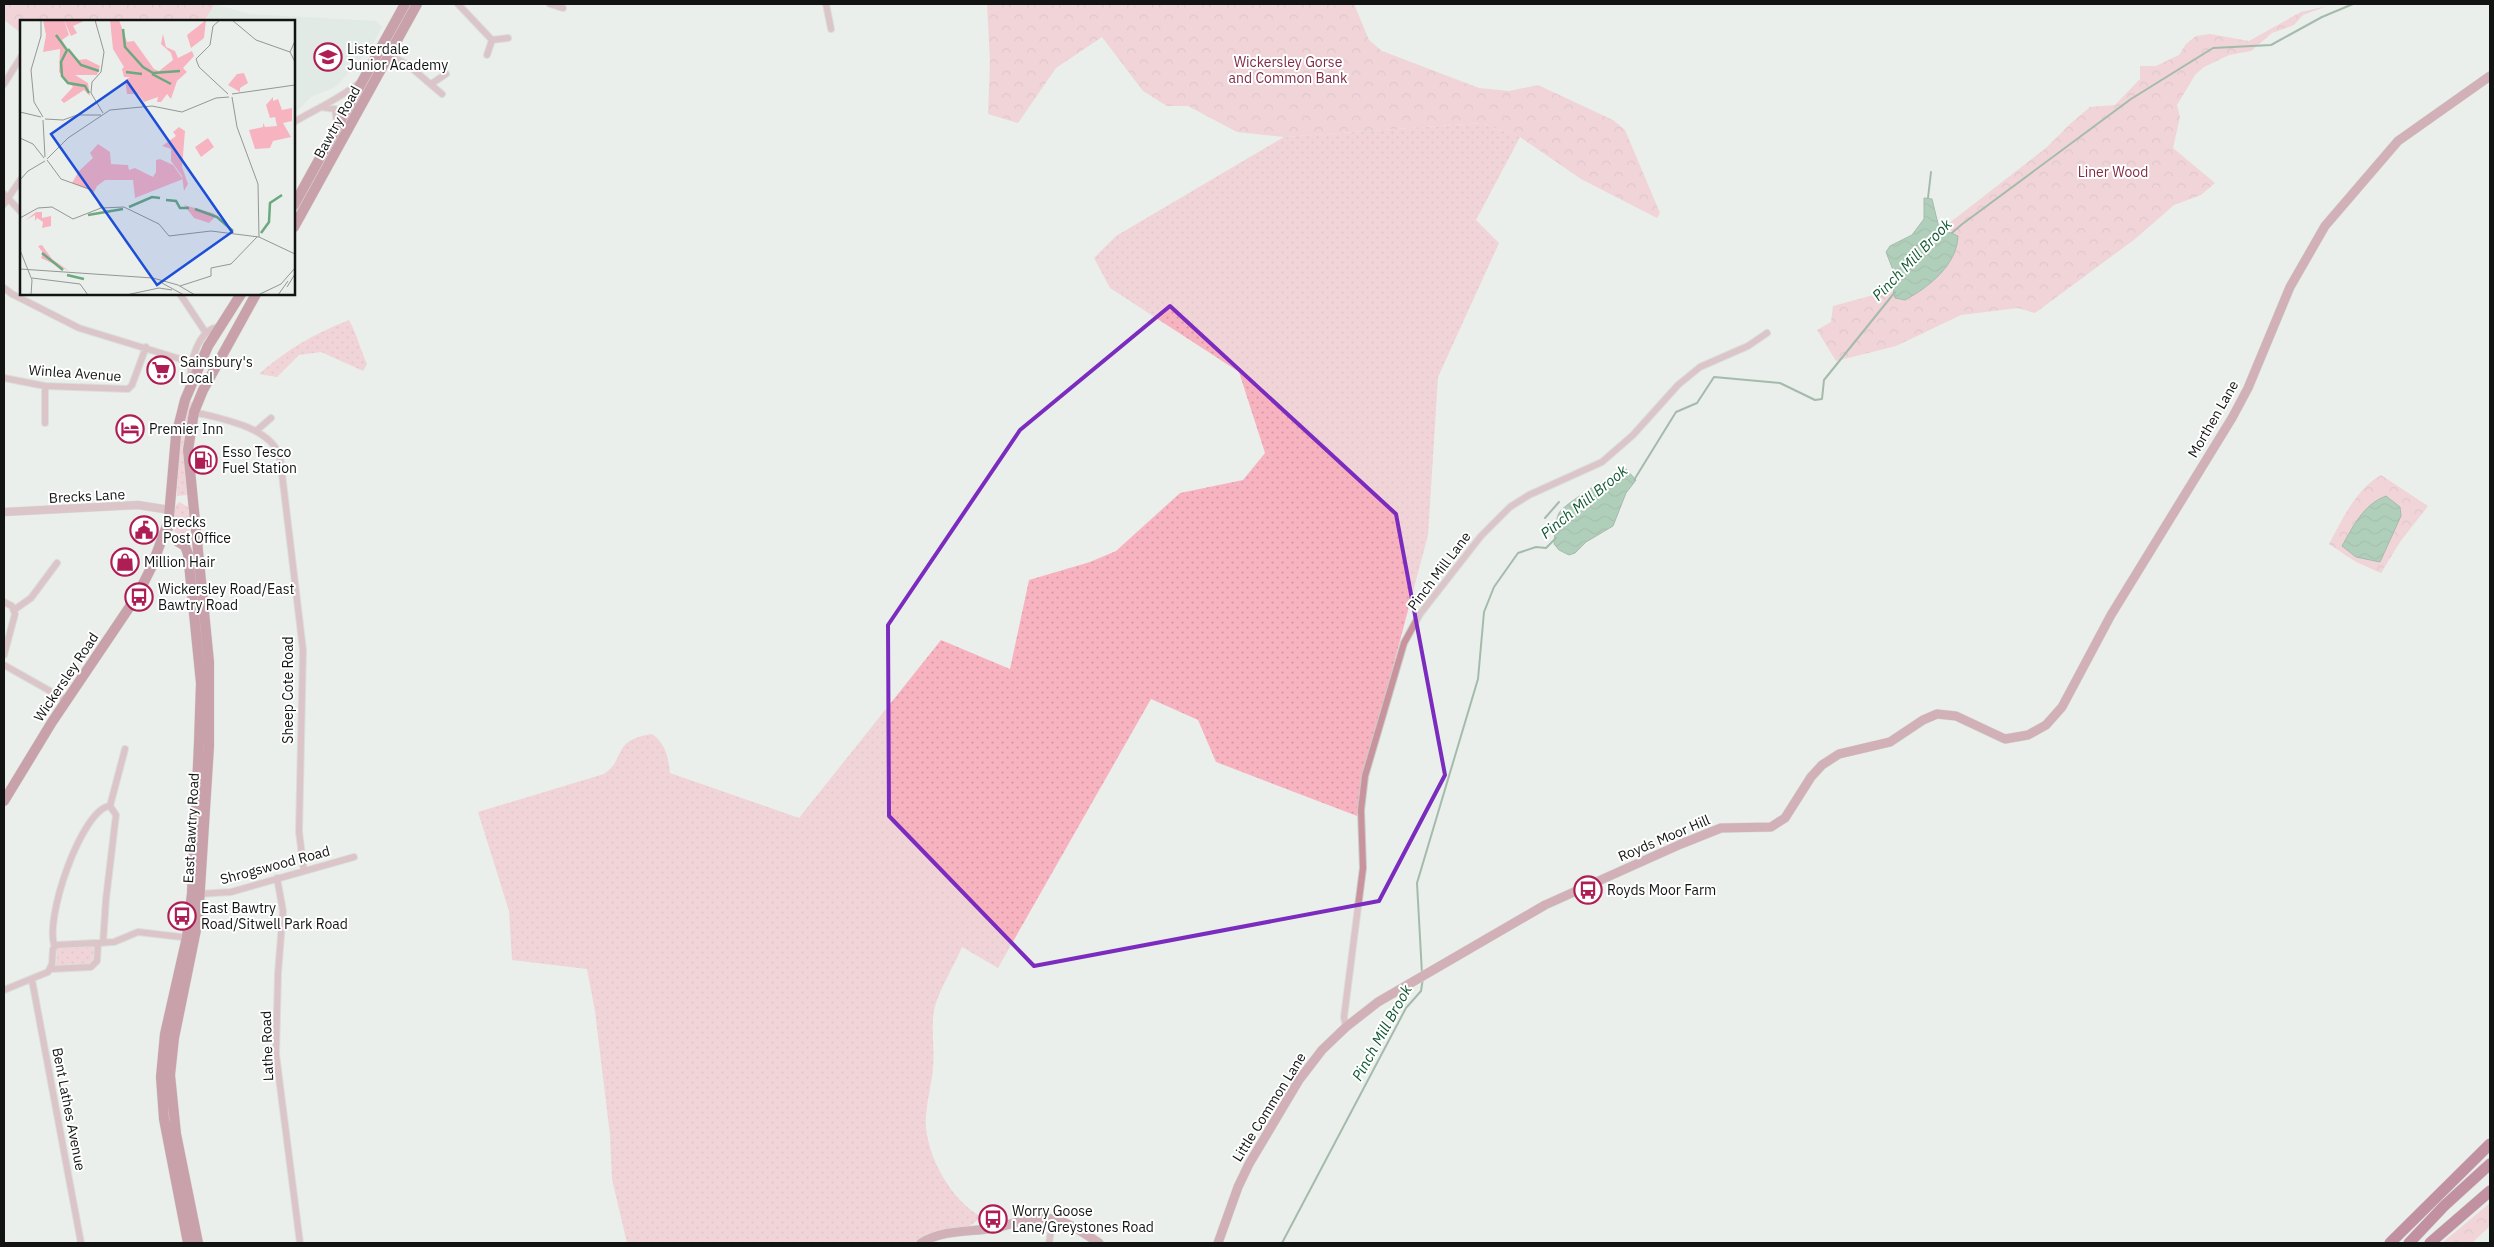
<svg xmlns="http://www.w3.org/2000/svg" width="2494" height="1247" viewBox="0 0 2494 1247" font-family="'IBM Plex Sans',sans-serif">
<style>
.built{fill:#d8e4db}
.grass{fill:url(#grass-dots)}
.forest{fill:url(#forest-crowns)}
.water{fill:url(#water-waves);stroke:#517c5f}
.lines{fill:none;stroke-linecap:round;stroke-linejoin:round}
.stream{stroke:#517c5f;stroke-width:2}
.minor-casing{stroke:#c7ccc8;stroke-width:8}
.tertiary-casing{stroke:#c7ccc8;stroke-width:9}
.secondary-casing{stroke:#c7ccc8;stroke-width:10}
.primary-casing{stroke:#c7ccc8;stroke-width:11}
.motorway-casing{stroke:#c7ccc8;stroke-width:12}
.minor{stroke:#c9939e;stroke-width:6}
.tertiary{stroke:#c9939e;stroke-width:8}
.secondary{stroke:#b36678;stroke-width:9}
.primary{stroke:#a1435d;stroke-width:10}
.motorway{stroke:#901f47;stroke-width:11}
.marked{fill:none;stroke:#7b2cbf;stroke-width:4;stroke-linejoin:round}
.labels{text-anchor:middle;stroke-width:4;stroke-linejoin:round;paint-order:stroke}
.poi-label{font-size:14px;fill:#121413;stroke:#fff;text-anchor:start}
.park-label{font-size:14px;fill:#812c46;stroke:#fff}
.street-label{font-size:14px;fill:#121413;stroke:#fff}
.water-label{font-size:15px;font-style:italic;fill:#115932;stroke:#fff}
.inset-river{fill:none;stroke:#6ca97f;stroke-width:2.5}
.inset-road{fill:none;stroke:#949795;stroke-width:1}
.view{fill:#1d4ed8;fill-opacity:0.15;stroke:#1d4ed8;stroke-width:2.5}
.inset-edge{fill:none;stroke:#121413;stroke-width:2.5}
</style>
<defs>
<pattern id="grass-dots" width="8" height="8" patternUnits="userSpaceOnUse" patternTransform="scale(1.25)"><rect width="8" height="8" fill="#f8b3c1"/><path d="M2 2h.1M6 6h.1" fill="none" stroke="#d499a5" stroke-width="1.8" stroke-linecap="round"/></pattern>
<pattern id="forest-crowns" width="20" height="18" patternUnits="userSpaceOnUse" patternTransform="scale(1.25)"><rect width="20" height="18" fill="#f8b3c1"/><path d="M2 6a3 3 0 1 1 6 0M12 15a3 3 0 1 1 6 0" fill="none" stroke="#d499a5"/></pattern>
<pattern id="water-waves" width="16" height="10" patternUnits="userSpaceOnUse" patternTransform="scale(1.25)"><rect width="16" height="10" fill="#6ca97f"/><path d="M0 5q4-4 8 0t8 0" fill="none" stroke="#578867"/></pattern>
</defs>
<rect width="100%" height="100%" fill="#eaefeb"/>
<path class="built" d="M 215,4 L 249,14 L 376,21 L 382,27 L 371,47 L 341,81 L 335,87 L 311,97 L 294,114 L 294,21 L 204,21 Z"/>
<path class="grass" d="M 1481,123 L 1520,137 L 1476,220 L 1499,243 L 1438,377 L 1428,535 L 1360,791 L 1357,816 L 1216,762 L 1198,720 L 1151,699 L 998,968 L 962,947 C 954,966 941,986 935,1006 C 930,1024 935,1048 933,1067 C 932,1083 927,1099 926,1116 C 923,1151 951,1202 982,1217 L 968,1227 L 950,1228 L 914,1243 L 627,1243 L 612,1179 L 610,1135 L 595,1011 L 587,969 L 512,960 L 509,911 L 478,812 L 604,774 C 628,757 610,741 652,734 C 666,744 668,757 670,773 L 799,818 L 941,640 L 1010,669 L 1029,580 L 1090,562 L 1116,551 L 1180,493 L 1243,480 L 1265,453 L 1239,372 L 1110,288 L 1094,258 L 1116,236 L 1284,137 Z
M 349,320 C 357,334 360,349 367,364 L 363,371 L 321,352 L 299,355 L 277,377 L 259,374 C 291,347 310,336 349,320 Z
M 189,401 L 194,403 L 184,457 L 187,495 L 177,496 L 179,443 Z
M 179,502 L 188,507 C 189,518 194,531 181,536 C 168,532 170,510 179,502 Z
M 92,946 L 95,949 L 95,960 L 91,964 L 58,968 L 56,965 L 57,948 Z"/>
<path class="forest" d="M 4,4 L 215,4 L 204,21 L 21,21 L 21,33 L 4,20 Z
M 987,4 L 1354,4 L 1369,40 L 1382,51 L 1479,88 L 1509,91 L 1538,85 L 1613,120 L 1625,130 L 1660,213 L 1657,218 L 1581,179 L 1520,137 L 1481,123 L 1284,137 L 1237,132 L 1188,106 L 1167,106 L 1143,91 L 1102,37 L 1056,68 L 1018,123 L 988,114 L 990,62 Z
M 2327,6 L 2303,15 L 2294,25 L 2272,33 L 2251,51 L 2229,55 L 2204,67 L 2195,75 L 2177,105 L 2180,117 L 2173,148 L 2215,183 L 2201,195 L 2174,205 L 2135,239 L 2035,313 L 2018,308 L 1961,315 L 1896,346 L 1836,361 L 1817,330 L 1831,322 L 1833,306 L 1888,291 L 1908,295 L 1954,239 L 1948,224 L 2046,148 L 2070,124 L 2090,107 L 2115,105 L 2140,79 L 2140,66 L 2156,66 L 2179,55 L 2186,44 L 2196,36 L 2210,34 L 2249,41 L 2301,12 Z
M 2381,475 L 2428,506 L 2400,542 L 2381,573 L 2356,562 L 2329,544 C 2342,520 2356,489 2381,475 Z
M 2490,1203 L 2490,1226 L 2472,1243 L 2442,1243 Z"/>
<path class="water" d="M 1924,198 L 1932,199 L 1939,228 L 1958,236 C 1957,265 1929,287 1905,300 L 1895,298 L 1893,289 L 1895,275 L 1886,252 L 1890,246 L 1912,235 L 1924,219 Z
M 1626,469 L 1636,480 L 1626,493 L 1613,526 L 1586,542 L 1575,553 L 1569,555 L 1559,550 L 1554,544 C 1555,534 1555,521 1559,513 C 1564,504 1614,473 1626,469 Z
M 2386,496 L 2400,507 L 2401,516 L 2380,562 L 2356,557 L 2342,546 C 2354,525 2363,505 2386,496 Z"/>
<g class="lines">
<path class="stream" d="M 1928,198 L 1931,172
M 1952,233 L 1961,225 L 2131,99 L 2213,48 L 2271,45 L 2322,17 L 2353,4
M 1634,480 L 1676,412 L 1697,403 L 1714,377 L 1780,383 L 1815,400 L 1822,399 L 1824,380 L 1895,292
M 1545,518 L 1559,502
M 1422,974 L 1417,883 L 1478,679 L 1484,612 L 1494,587 L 1518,553 L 1536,547 L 1546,548 L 1556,538
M 1282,1243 L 1406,1008 L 1421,991 L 1423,978"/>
<g class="minor-casing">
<path id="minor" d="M 458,4 L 492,40 L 487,55
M 550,4 L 563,8
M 826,4 L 831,29
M 492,40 L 508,38
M 390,55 L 408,65 L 442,94
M 4,84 L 21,57
M 431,84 L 446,74
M 321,107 L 335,109 L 337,124
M 294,122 C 316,109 339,99 359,83
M 4,194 L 21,212
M 4,204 L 21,179
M 4,288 L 12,294 L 79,328 L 190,362
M 180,294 L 206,333
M 4,378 L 45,386 L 128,389 L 132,385 L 146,347
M 191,381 C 189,364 198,329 219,327
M 45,386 L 45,423
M 194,412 C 222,419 271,427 280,457 L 303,650 L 299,832 L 304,871
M 256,431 L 271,418
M 4,602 L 12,606 L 15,614 L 4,655
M 14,610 L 31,598 L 57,563
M 4,665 L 66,700
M 110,806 L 125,749
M 277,878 L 283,911 L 278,973 L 276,1054 L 300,1243
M 198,894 L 231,892 L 354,857
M 103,943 L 106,899 L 116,815 L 110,806
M 55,947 C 43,921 82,808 110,806
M 51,969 L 91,967 L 97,961 L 98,943
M 32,980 L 81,1243
M 4,990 L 48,972 L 52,964 L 53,949 L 57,945 L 114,942 L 138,932 L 190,938
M 1346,1027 L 1344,1017 L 1363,868 L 1361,810 L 1365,776 L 1404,643 L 1420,614 L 1481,536 L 1510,507 L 1529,495 L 1602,462 L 1633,435 L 1678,385 L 1700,367 L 1748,346 L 1767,333
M 1049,1243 L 1053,1219"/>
</g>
<g class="tertiary-casing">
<path id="tertiary" d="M 4,512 L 138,505 L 170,510"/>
</g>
<g class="secondary-casing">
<path id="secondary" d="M 921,1243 C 946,1228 973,1233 999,1227 C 1017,1223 1033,1216 1052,1219 C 1069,1222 1085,1234 1099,1243
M 1218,1243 L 1238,1187 L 1249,1164 L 1299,1080 L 1322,1050 L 1346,1027 L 1378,1002 L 1545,905 L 1681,844 L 1721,828 L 1771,827 L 1785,818 L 1811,777 L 1822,765 L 1839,754 L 1890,742 L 1923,720 L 1937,714 L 1956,716 L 2005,739 L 2028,735 L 2046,725 L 2062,707 L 2111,615 L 2232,418 L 2248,388 L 2290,287 L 2325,226 L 2398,141 L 2490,76"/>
</g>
<g class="primary-casing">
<path id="primary" d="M 294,205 L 405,4
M 294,227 L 417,4
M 168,528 L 176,436 L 185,400 L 208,346 L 241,294
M 177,541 L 185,546 L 188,554 L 201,683 L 199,743 L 192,893 L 187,937 L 165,1034 L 161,1077 L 164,1119 L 188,1243
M 4,801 L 52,722 L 137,596 L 151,568 L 168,523
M 198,1243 L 176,1134 L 170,1075 L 174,1038 L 198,920 L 209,746 L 209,662 L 188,450 L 194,412 L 203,390 L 256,294"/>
</g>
<g class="motorway-casing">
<path id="motorway" d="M 2390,1243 L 2490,1144
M 2409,1243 L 2444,1206 L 2490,1164
M 2430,1243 L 2490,1191"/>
</g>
<use href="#minor" class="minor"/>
<use href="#tertiary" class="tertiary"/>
<use href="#secondary" class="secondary"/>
<use href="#primary" class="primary"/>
<use href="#motorway" class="motorway"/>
</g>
<path d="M0 0H2494V1247H0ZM 1170,306 L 1396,514 L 1445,775 L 1379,901 L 1034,966 L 889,816 L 888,625 L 1020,430 Z" fill="#eaefeb" fill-opacity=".55" fill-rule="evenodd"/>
<path class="marked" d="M 1170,306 L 1396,514 L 1445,775 L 1379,901 L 1034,966 L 889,816 L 888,625 L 1020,430 Z"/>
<defs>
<g id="school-ring" transform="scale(1.4375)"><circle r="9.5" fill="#fff" stroke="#ae1e54" stroke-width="1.5"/><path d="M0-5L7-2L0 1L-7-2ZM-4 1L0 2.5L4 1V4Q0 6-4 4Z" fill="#ae1e54"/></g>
<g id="supermarket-ring" transform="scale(1.4375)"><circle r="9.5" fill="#fff" stroke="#ae1e54" stroke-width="1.5"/><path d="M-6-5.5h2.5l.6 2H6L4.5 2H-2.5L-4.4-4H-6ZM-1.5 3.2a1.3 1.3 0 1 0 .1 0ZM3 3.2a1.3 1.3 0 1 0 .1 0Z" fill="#ae1e54"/></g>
<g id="hotel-ring" transform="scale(1.4375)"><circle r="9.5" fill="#fff" stroke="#ae1e54" stroke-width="1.5"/><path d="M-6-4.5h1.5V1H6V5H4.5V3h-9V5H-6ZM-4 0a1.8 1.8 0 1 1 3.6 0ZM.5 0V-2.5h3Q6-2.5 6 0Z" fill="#ae1e54"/></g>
<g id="fuel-ring" transform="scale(1.4375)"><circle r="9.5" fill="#fff" stroke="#ae1e54" stroke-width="1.5"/><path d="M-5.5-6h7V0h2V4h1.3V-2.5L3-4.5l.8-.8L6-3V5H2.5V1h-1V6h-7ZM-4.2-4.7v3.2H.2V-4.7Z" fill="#ae1e54"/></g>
<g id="civic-ring" transform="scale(1.4375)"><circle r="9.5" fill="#fff" stroke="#ae1e54" stroke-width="1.5"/><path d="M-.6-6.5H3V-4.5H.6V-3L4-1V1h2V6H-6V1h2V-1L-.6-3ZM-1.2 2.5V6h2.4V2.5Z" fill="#ae1e54"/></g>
<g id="shop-ring" transform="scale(1.4375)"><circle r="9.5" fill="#fff" stroke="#ae1e54" stroke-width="1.5"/><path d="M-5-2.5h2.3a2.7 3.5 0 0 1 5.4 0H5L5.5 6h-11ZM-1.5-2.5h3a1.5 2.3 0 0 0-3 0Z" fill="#ae1e54"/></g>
<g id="bus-ring" transform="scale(1.4375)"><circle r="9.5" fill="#fff" stroke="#ae1e54" stroke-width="1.5"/><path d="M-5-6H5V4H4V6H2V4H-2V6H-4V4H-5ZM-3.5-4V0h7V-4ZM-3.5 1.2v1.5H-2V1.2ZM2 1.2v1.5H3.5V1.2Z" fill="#ae1e54"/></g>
</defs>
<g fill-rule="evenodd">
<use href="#school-ring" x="328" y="57"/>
<use href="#supermarket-ring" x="161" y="370"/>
<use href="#hotel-ring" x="130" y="429"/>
<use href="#fuel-ring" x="203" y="460"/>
<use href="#civic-ring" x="144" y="530"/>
<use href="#shop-ring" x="125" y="562"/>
<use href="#bus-ring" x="139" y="597"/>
<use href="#bus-ring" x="1588" y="890"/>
<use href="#bus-ring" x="182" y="916"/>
<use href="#bus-ring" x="993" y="1219"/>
</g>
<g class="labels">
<g class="poi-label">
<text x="347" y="54">Listerdale<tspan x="347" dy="16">Junior Academy</tspan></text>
<text x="180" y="367">Sainsbury's<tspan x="180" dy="16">Local</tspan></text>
<text x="149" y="434">Premier Inn</text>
<text x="222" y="457">Esso Tesco<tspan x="222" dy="16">Fuel Station</tspan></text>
<text x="163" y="527">Brecks<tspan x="163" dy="16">Post Office</tspan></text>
<text x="144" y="567">Million Hair</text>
<text x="158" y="594">Wickersley Road/East<tspan x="158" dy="16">Bawtry Road</tspan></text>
<text x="1607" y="895">Royds Moor Farm</text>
<text x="201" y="913">East Bawtry<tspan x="201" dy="16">Road/Sitwell Park Road</tspan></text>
<text x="1012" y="1216">Worry Goose<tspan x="1012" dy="16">Lane/Greystones Road</tspan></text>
</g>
<g class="park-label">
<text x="1288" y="67">Wickersley Gorse<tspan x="1288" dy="16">and Common Bank</tspan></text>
<text x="2113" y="177">Liner Wood</text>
</g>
<g class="street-label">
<text transform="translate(337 122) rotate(-61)" y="5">Bawtry Road</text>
<text transform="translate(75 373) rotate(4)" y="5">Winlea Avenue</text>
<text transform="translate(2213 419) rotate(-60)" y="5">Morthen Lane</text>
<text transform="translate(87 496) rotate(-3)" y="5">Brecks Lane</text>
<text transform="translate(1439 571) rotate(-53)" y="5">Pinch Mill Lane</text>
<text transform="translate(66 677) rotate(-56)" y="5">Wickersley Road</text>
<text transform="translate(288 690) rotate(-90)" y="5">Sheep Cote Road</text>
<text transform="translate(191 828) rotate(-87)" y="5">East Bawtry Road</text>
<text transform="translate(1664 838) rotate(-23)" y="5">Royds Moor Hill</text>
<text transform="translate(275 865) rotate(-15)" y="5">Shrogswood Road</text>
<text transform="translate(267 1046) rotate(-92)" y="5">Lathe Road</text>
<text transform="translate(1269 1107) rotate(-58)" y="5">Little Common Lane</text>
<text transform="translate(69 1109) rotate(79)" y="5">Bent Lathes Avenue</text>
</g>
<g class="water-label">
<text transform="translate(1912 260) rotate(-46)" y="5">Pinch Mill Brook</text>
<text transform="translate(1584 502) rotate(-39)" y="5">Pinch Mill Brook</text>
<text transform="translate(1382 1033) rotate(-61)" y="5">Pinch Mill Brook</text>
</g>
</g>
<g transform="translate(20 20)">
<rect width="275" height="275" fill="#eaefeb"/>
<path d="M 78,124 L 90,132 L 91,144 L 108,145 L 109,150 L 115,148 L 133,157 L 136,152 L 136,140 L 140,139 L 153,145 L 163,159 L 115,178 L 113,160 L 85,160 L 77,166 L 74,172 L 52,163 L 59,151 L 73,138 L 70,133 Z" fill="#f8b3c1"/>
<path d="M 23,0 L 44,0 L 49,15 L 42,20 L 48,30 L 59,40 L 66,39 L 80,46 L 77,55 L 55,55 L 68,63 L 70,76 L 64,70 L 44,83 L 41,80 L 53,67 L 39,52 L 40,29 L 23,32 L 26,15 ZM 90,0 L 99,0 L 107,22 L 114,21 L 134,49 L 139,51 L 153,40 L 151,33 L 141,24 L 143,14 L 146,27 L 155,31 L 158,38 L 172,31 L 174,36 L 163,48 L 167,52 L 157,61 L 151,79 L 147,74 L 141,82 L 137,82 L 138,77 L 124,82 L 118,74 L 107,74 L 105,60 L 110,57 L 104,57 L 102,49 L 104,47 L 93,29 ZM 186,0 L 184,18 L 171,28 L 167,15 ZM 224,53 L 228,63 L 220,68 L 220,72 L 208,65 L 217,54 ZM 253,77 L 253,81 L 258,79 L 262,90 L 272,88 L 272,101 L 263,103 L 271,117 L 253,121 L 250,128 L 235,129 L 229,110 L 243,107 L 243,103 L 245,107 L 257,106 L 255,97 L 250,98 L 246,85 ZM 159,107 L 165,111 L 162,147 L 168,164 L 164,171 L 162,156 L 151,141 L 151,129 L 142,126 L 156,116 L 153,112 ZM 188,118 L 194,127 L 181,137 L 175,127 ZM 164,185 L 193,193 L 205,202 L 195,197 L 189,203 L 174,198 ZM 16,192 L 22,192 L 22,198 L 31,196 L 31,206 L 22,208 L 23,202 L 17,198 L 15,201 L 15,195 L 6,200 ZM 22,225 L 32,239 L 49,251 L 21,238 L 23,233 L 18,226 Z" fill="#f8b3c1"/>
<path d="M 44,0 L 64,0 L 64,1 L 53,6 L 57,13 L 51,16 Z" fill="#f8b3c1"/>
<path class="inset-river" d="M 103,9 L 105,27 L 123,47 L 133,53 L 160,51M 36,15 L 47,30 L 41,42 L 42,56 L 48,63 L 65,66 L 69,73M 48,29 L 61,45 L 79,51M 106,52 L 122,54M 132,54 L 151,64M 146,180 L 156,181 L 160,188 L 169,188M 109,187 L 132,177 L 140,178M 175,189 L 197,197 L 213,211M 68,195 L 103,189M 241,213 L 249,202 L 250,183 L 262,175M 22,233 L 43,250M 47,255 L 64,259"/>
<path class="inset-road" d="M 21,0 L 21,16 L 11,50 L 14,82 L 23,97M 75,0 L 84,32 L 81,52 L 72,62 L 71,73 L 83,93M 200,0 L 193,6 L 190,25 L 176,39 L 179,47 L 208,74M 212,0 L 236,20 L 270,32M 275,21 L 270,32 L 275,42M 212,74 L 275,65M 212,77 L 217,107 L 238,164 L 239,217 L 275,234M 0,92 L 21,97M 25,99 L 43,100 L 57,95 L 81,95M 23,100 L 25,137M 0,118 L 13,124 L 24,138M 27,139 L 48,118 L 90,90 L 132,86 L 162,92 L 196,78 L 209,77M 27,140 L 41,159 L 72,170 L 81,188 L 104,187 L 139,204 L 149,216 L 191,211 L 239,217M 0,160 L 8,151 L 25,141M 0,198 L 18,188 L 32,187 L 53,199 L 81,188M 0,230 L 12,260 L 11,275M 0,249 L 133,258 L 158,265 L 175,275M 12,258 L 60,264 L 68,275M 142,263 L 164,275M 160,266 L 191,256 L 191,248 L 211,244 L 237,217M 267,267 L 275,254M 86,275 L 105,275M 106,275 L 139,268 L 152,270M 238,275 L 261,264 L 275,248M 258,275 L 268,261"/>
<path class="view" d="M 107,61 L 212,212 L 137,265 L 31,114 Z"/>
<rect width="275" height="275" class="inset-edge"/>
</g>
<rect width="2494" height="1247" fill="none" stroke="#121413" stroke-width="10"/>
</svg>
